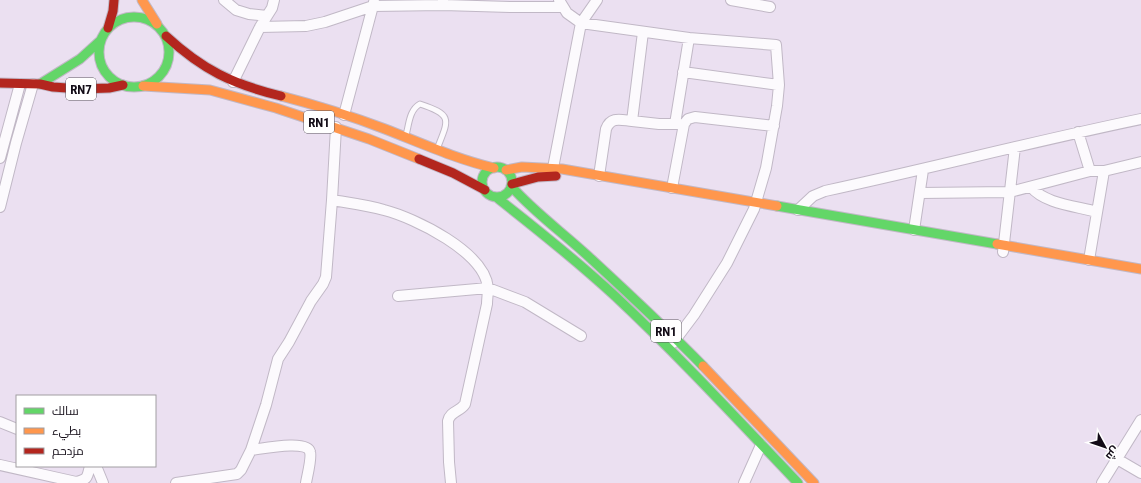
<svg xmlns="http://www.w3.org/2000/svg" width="1141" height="483" viewBox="0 0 1141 483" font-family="'Roboto Condensed',Cairo,sans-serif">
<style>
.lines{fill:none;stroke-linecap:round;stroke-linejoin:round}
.lane-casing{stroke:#c1b8c6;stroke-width:7}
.street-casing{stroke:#c1b8c6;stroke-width:12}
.fast-casing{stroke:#c1b8c6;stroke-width:11}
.slow-casing{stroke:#c1b8c6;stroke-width:11}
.jam-casing{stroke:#c1b8c6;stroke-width:11}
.lane{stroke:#fcfafd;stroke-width:5}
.street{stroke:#fcfafd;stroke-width:10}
.fast{stroke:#63d668;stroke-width:9}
.slow{stroke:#ff974d;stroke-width:9}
.jam{stroke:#b3261e;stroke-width:9}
.labels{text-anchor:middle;stroke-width:3;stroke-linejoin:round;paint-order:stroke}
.shield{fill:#fff;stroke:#5a555d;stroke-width:1}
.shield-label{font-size:13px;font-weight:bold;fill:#130c17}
</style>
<rect width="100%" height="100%" fill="#ebe0f1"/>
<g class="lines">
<g class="lane-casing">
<path id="lane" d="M 406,135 C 409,125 409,110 420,104 C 453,115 449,119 437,149"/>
</g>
<g class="street-casing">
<path id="street" d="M 224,0 L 236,10 L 249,14 L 267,16
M 443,0 L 443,5 L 511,7 L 562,7
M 559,0 L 567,13 L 581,23 L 689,38 L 776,45 L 779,85 L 777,106 L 766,168 L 754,209 L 727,263 L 694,315 L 673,343
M 731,0 L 770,7
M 260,27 L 306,26 L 325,22 L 373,6 L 443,5
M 683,72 L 779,85
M 233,82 L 260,27 L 272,8 L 274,0
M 344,115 L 374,2
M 632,121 L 659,124 L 680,124
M 675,124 L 689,38
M 1078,132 L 1090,171
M 0,158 L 20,84
M 553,168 L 581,23 L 597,0
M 599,176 L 606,129 C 611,116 621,120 632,121 L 643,32
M 1031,187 C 1045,204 1076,206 1097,212
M 672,188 L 684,124 L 688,119 L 695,117 L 774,126
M 920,193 L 1010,192 L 1090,171 L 1104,171 L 1141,162
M 332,200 C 349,203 367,205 384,210 C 415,218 485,252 488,288 C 488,293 487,299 487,304 L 465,404 C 460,412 450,411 448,421 L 449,462 L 451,483
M 0,207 L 16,143 L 33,84
M 798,210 L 813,196 L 825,191 C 931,168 1035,141 1141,119
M 914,230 L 923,170
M 1003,252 L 1015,147
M 1089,260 L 1104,171
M 398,296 L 488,288 L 525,302 L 581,336
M 0,422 L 17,429
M 251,450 C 261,449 308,439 310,452 C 312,458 307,476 306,483
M 1117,459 L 1141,473
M 0,465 L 76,482 C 88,479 87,478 90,466
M 96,466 L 103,483
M 176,483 L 237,474 L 241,470 L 251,450 L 266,405 L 278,359 L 289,342 L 311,301 L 323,284 L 326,277 L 332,200 L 336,127
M 744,483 L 761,445
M 1102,483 L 1141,420"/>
</g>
<g class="fast-casing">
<path id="fast" d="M99 52a35 35 0 1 1 70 0a35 35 0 1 1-70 0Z
M 40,84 L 80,59 L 101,40
M482 182a15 15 0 1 1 30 0a15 15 0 1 1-30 0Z
M 511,186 C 534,212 562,232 588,256 C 627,292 666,328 703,366
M 496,197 C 537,229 577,261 615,296 C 679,356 738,420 798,483
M 777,206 L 997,244"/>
</g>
<g class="slow-casing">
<path id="slow" d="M 142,0 L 157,24
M 143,86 L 210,90 L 276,108 L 369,139 L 419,159
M 281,96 C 316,105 351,116 385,129 C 421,143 456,159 494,168
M 506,170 L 522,167 L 562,169 L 777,206
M 997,244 L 1141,269
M 703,366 L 814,483"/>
</g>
<g class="jam-casing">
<path id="jam" d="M 108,28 L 113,11 L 114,0
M 166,36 C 203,70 232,84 281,96
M 0,83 L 40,84 L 53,87 L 81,89 L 109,88 L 123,85
M 419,159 L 453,173 L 485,190
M 512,184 L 538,177 L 556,176"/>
</g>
<use href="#lane" class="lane"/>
<use href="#street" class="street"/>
<use href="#fast" class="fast"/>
<use href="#slow" class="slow"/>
<use href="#jam" class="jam"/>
</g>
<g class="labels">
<g class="shield">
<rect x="66" y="78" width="30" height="22" rx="3"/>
<rect x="304" y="111" width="30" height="22" rx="3"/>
<rect x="651" y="320" width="30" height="22" rx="3"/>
</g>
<g class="shield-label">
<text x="81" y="94">RN7</text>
<text x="319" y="127">RN1</text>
<text x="666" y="336">RN1</text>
</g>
</g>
<rect x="16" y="395" width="140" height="72" fill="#ffffff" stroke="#a19ea2"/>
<rect x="24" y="408" width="20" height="6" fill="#63d668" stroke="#a19ea2"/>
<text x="52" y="415" font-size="12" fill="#130c17">سالك</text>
<rect x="24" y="428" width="20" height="6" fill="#ff974d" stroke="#a19ea2"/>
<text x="52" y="435" font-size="12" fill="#130c17">بطيء</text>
<rect x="24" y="448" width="20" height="6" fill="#b3261e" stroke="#a19ea2"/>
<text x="52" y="455" font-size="12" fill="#130c17">مزدحم</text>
<g transform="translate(1105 447) rotate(130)" stroke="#ffffff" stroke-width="3" paint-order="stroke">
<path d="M0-3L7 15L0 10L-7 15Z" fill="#130c17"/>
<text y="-6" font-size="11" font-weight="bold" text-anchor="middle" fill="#130c17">ش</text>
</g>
</svg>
